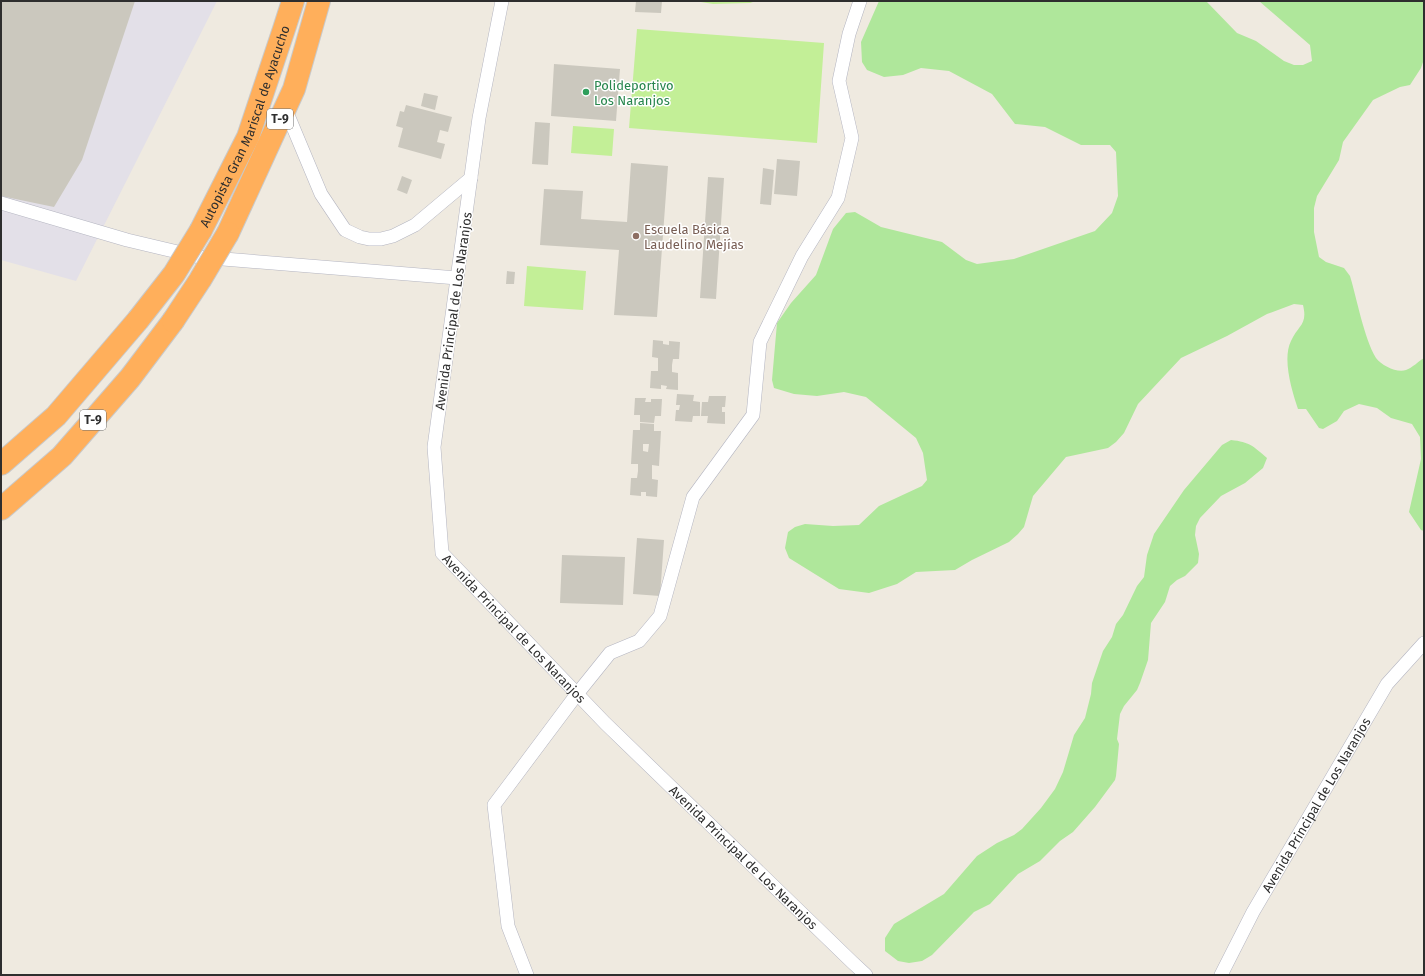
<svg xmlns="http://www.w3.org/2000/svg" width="1425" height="976" viewBox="0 0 1425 976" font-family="'Fira Sans',sans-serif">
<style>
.industrial{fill:#e3e0e8}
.green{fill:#afe79b}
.pitch{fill:#c3ef97}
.building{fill:#cbc8be;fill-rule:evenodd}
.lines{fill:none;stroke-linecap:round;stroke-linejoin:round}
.street-casing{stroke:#b4b5c1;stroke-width:14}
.highway-casing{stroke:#c9c9c9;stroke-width:24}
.street{stroke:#fff;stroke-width:13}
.highway{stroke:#ffaf5b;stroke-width:22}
.highway-bridge-casing{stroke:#c9c9c9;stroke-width:24;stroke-linecap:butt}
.highway-bridge{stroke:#ffaf5b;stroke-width:22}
.leisure-dot{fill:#2e9e5b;stroke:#fff;stroke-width:1.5}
.education-dot{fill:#8d6e63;stroke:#fff;stroke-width:1.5}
.labels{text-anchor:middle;stroke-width:3;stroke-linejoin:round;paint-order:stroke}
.shield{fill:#fff;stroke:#6d6d6d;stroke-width:1}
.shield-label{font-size:12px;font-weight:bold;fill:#2e2e2e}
.leisure-label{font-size:13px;fill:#27864d;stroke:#fff;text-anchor:start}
.street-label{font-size:13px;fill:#2e2e2e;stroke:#fff}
.education-label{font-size:13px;fill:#785e54;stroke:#fff;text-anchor:start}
</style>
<rect width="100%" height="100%" fill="#efeae0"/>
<path class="industrial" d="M 1,1 L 217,1 L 76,281 L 1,260 Z"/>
<path class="green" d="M 879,1 L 1206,1 L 1237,33 L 1256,41 L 1284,61 L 1294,65 L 1303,65 L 1312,61 L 1310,45 L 1259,1 L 1424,1 L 1424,59 L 1421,68 L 1410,85 L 1400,87 L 1373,100 L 1343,142 L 1339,160 L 1317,196 L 1314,208 L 1314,232 L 1319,257 L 1326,262 L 1344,268 L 1350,276 C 1357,299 1364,338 1376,358 C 1382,366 1397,373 1406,370 C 1412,368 1419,361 1424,358 L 1424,531 L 1421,530 L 1409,512 L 1421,459 L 1420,437 L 1412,424 L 1391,418 L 1377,408 L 1359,404 L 1344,411 L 1337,421 L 1323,429 L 1319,428 L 1306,409 L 1298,409 C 1292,391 1282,359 1291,341 C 1298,325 1308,325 1303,305 L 1294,304 L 1267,314 L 1227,336 L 1181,358 L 1138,404 L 1124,433 L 1116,442 L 1108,448 L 1066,457 L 1033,496 L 1024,527 L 1018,534 L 1009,542 L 972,560 L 955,570 L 916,572 L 897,584 L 869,593 L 839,589 L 789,558 L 785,548 L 788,532 L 795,527 L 805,524 L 833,526 L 859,525 L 879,506 L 922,486 L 927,480 L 923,453 L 916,438 L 866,397 L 844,392 L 817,396 L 794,394 L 774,388 L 772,380 L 777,323 L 791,303 L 816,275 L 833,229 L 846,213 L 855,212 L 881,227 L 942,242 L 966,260 L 977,264 L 1014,259 L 1095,231 L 1112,213 L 1118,196 L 1116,152 L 1110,145 L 1081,145 L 1045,127 L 1015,124 L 992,94 L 949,71 L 921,68 L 903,75 L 884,77 L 867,70 L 862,62 L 861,42 Z
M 1231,440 C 1250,442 1253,446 1267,458 L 1263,468 L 1245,483 L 1221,496 L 1200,518 L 1196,526 L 1195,535 L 1199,554 L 1198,563 L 1185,576 L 1177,580 L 1170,586 L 1165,602 L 1151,623 L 1148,660 L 1140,683 L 1137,690 L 1124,706 L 1120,714 L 1117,739 L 1119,744 L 1116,776 L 1115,780 L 1095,807 L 1073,832 L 1060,841 L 1040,861 L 1018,874 L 990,904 L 974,912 L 932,955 L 922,961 L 909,963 L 898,961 L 885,951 L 885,938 L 894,924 L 944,894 L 977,856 L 997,843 L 1014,835 L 1022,829 L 1041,808 L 1055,789 L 1063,772 L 1074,735 L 1085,718 L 1091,694 L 1092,683 L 1103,651 L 1112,637 L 1116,624 L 1123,615 L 1137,586 L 1144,577 L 1147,555 L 1154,534 L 1184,490 L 1222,445 Z"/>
<path class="pitch" d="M 695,1 L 756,1 L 750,3 L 713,4 Z
M 637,29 L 824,43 L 817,143 L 629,128 Z
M 573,126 L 614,129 L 612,156 L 571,153 Z
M 527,266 L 586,271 L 583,310 L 524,306 Z"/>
<path class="building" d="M 1,1 L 135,1 L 82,160 L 54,207 L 1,196 Z
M 636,1 L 662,1 L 661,13 L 635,12 Z
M 554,64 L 620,69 L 616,121 L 551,116 Z
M 424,93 L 438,96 L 435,110 L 421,106 Z
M 406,105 L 452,117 L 448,132 L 440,130 L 437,142 L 445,144 L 441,159 L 398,147 L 403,128 L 396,126 L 400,111 L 404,112 Z
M 535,122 L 550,123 L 548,165 L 532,164 Z
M 777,159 L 800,161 L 797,196 L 774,194 Z
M 631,163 L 668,166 L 657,317 L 614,315 L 619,250 L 540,245 L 544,189 L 583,191 L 581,219 L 627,222 Z
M 763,168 L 774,170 L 771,205 L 760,204 Z
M 402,176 L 412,180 L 407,194 L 397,190 Z
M 708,177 L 724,178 L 716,299 L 700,298 Z
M 507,271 L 515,272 L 514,284 L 506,284 Z
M 653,340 L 663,341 L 663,344 L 669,345 L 669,341 L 680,342 L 679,359 L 673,359 L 672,365 L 672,372 L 678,373 L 678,390 L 666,389 L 667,386 L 661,385 L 661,389 L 650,388 L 651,371 L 658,371 L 658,358 L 652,357 Z
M 677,394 L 694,395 L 693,401 L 700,402 L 700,416 L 693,416 L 692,422 L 675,421 L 676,410 L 679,410 L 680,405 L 676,405 Z
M 709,396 L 726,396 L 725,407 L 722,407 L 722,412 L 725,412 L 725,424 L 707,423 L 708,416 L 701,416 L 702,402 L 708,402 Z
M 635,398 L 646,398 L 645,402 L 651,402 L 651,399 L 662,399 L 661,416 L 655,416 L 654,423 L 640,422 L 640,415 L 634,415 Z
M 640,423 L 654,424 L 654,431 L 661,431 L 659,466 L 652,465 L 652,479 L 658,480 L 657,497 L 646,496 L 646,492 L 641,492 L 641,496 L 630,495 L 631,478 L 637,478 L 638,471 L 638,464 L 631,464 L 633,430 L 640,430 ZM 643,444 L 649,444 L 648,452 L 643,451 Z
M 637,538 L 664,540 L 660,596 L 633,594 Z
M 562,555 L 625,557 L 623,605 L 560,603 Z"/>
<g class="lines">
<g class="street-casing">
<g id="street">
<path id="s1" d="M 502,1 L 479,118 L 434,447 L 442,553 L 605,723 L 852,962 L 866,975"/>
<path d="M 285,108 L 321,194 L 345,230 L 360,237 L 369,239 L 381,239 L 393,236 L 415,225 L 471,178"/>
<path d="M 1,203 L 127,240 L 199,257 L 457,278"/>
<path d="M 527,975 L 508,926 L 494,805 L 577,694 L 610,653 L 639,641 L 660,616 L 693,497 L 753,415 L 760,342 L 802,256 L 838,198 L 852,138 L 839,81 L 849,34 L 860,1"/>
<path id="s2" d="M 1221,975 L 1253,912 L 1387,684 L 1424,643"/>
</g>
</g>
<g class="highway-casing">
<g id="highway">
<path id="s3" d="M 201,230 L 248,137 L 284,29 L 293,1"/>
<path d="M 228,233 L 294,89 L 319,1"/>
<path d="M 1,464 L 56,416 L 138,320"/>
<path d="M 1,509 L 62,456 L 130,378 L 173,321"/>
</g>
</g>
<use href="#street" class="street"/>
<use href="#highway" class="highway"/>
<g class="highway-bridge-casing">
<path id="highway-bridge" d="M 138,320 L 174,274 L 201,230
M 173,321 L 200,280 L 228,233"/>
</g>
<use href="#highway-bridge" class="highway-bridge"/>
</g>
<circle class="leisure-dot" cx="586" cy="92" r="4"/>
<circle class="education-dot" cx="636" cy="236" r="4"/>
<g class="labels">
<g class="shield">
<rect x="267" y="109" width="26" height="20" rx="3"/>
<rect x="80" y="410" width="26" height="20" rx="3"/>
</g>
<g class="shield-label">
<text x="280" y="123">T-9</text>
<text x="93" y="424">T-9</text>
</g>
<g class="leisure-label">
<text x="594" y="90">Polideportivo<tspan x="594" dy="15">Los Naranjos</tspan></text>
</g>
<g class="street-label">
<text dy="5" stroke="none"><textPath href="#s3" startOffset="113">Autopista Gran Mariscal de Ayacucho</textPath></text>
<text transform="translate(453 311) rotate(-82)" y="5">Avenida Principal de Los Naranjos</text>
<text dy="5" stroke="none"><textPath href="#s1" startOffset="662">Avenida Principal de Los Naranjos</textPath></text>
<text dy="5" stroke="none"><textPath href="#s2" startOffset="195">Avenida Principal de Los Naranjos</textPath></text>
<text dy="5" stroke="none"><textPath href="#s1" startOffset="986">Avenida Principal de Los Naranjos</textPath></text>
</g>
<g class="education-label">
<text x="644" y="234">Escuela Básica<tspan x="644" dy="15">Laudelino Mejías</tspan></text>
</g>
</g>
<rect width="1425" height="976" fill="none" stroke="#2e2e2e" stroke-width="4"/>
</svg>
